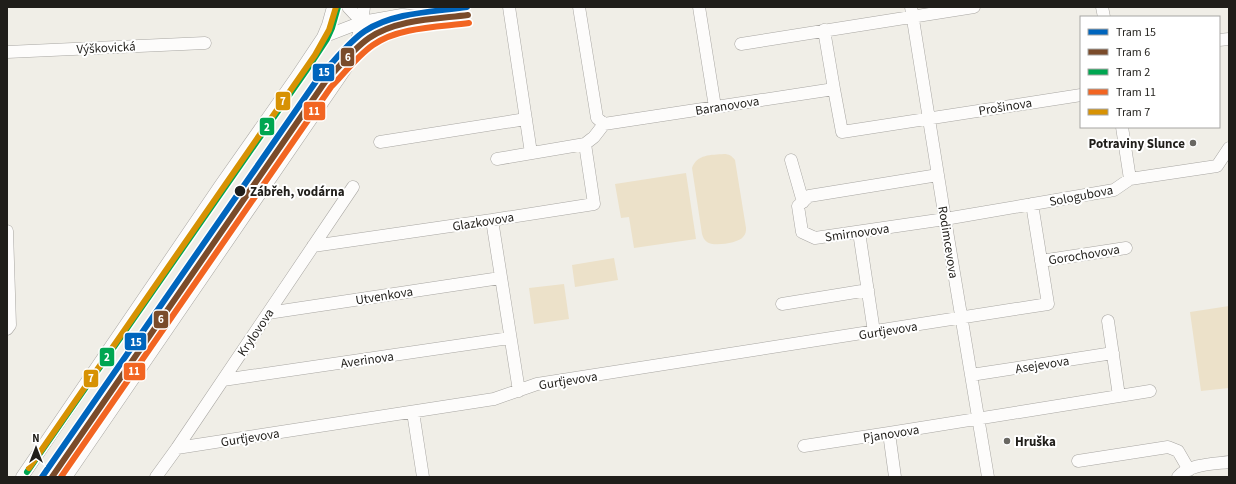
<svg xmlns="http://www.w3.org/2000/svg" width="1236" height="484" viewBox="0 0 1236 484" font-family="'Source Sans 3',sans-serif">
<style>
.green{fill:#ece1c9}
.lines{fill:none;stroke-linecap:round;stroke-linejoin:round}
.minor-casing{stroke:#a8a6a2;stroke-width:13}
.minor{stroke:#fdfcfb;stroke-width:12}
.tram{stroke:#cdcdcb;stroke-width:1}
.tram-1-casing{stroke:#fff;stroke-width:9}
.tram-2-casing{stroke:#fff;stroke-width:9}
.tram-3-casing{stroke:#fff;stroke-width:9}
.tram-4-casing{stroke:#fff;stroke-width:9}
.tram-5-casing{stroke:#fff;stroke-width:9}
.tram-1{stroke:#0065bd;stroke-width:6}
.tram-2{stroke:#7a4b2a;stroke-width:6}
.tram-3{stroke:#00a651;stroke-width:6}
.tram-4{stroke:#f26522;stroke-width:6}
.tram-5{stroke:#d79204;stroke-width:6}
.poi-dot{fill:#696762;stroke:#fff;stroke-width:1.5}
.stop-dot{fill:#201e1a;stroke:#fff;stroke-width:1.5}
.labels{text-anchor:middle;stroke-width:4;stroke-linejoin:round;paint-order:stroke}
.street-label{font-size:13px;fill:#201e1a;stroke:#fff}
.poi-label{font-size:13px;font-weight:bold;fill:#201e1a;stroke:#fff;text-anchor:end}
.stop-label{font-size:13px;font-weight:bold;fill:#201e1a;stroke:#fff;text-anchor:start}
.line-badge{stroke:#fff;stroke-width:1.5}
.badge-label{font-size:11px;text-anchor:middle;font-weight:bold;fill:#fff}
</style>
<rect width="100%" height="100%" fill="#f0eee7"/>
<path class="green" d="M 724,154 C 729,154 732,156 735,160 L 746,228 C 746,231 746,234 743,237 C 739,243 713,247 707,242 C 704,240 703,237 702,234 L 692,168 C 697,154 711,155 724,154 Z
M 686,173 L 696,239 L 634,248 L 629,217 L 621,218 L 615,184 Z
M 614,258 L 618,280 L 575,287 L 572,265 Z
M 564,284 L 569,319 L 534,324 L 529,288 Z
M 1229,306 L 1229,388 L 1201,391 L 1190,312 Z"/>
<g class="lines">
<g class="minor-casing">
<path id="minor" d="M 348,7 L 362,22
M 509,7 L 531,153
M 579,7 L 597,118 L 604,124
M 699,7 L 715,107
M 911,7 L 945,219 L 988,477
M 1102,7 L 1104,17
M 824,30 L 834,89
M 323,37 L 362,22 L 447,7
M 1219,40 L 1229,39
M 741,44 L 974,7
M 7,52 L 205,43
M 355,56 C 370,33 394,27 418,18
M 1122,127 L 1130,179
M 380,142 L 526,119
M 497,159 L 585,144 L 594,137 L 604,124 L 834,89 L 842,132 L 1081,95
M 791,160 L 803,202
M 938,175 L 809,196 L 798,206 L 802,232 L 815,238 L 945,219 L 1114,190 L 1130,179 L 1217,166 L 1229,148
M 492,220 L 519,391
M 7,231 L 10,325 L 7,329
M 859,232 L 874,332
M 313,246 L 492,220 L 594,204 L 585,144
M 1041,261 L 1126,248
M 782,304 L 868,290
M 268,313 L 500,278
M 1108,321 L 1119,396
M 971,375 L 1113,353
M 223,380 L 510,338
M 413,412 L 423,477
M 889,433 L 895,477
M 804,446 L 889,433 L 1150,391
M 177,448 L 494,399 L 537,384 L 1048,304 L 1032,204
M 1078,461 L 1168,447 L 1178,451 L 1189,470
M 22,477 L 220,186 L 295,79 L 323,37 L 328,25 L 333,7
M 66,477 L 346,68 C 355,48 362,28 364,7
M 156,477 L 177,448 L 353,187
M 1178,477 C 1189,464 1213,464 1229,462"/>
</g>
<use href="#minor" class="minor"/>
<path class="tram" d="M 396,7 C 412,11 427,11 443,11"/>
<g class="tram-1-casing">
<path id="tram-1" d="M 42,477 L 319,77 C 334,62 347,43 365,31 C 394,12 434,12 467,7"/>
</g>
<g class="tram-2-casing">
<path id="tram-2" d="M 52,477 L 325,82 C 339,67 352,50 369,38 C 397,19 436,19 468,15"/>
</g>
<g class="tram-3-casing">
<path id="tram-3" d="M 27,472 L 306,71 L 327,39 L 332,28 L 338,7"/>
</g>
<g class="tram-4-casing">
<path id="tram-4" d="M 61,477 L 331,87 C 345,73 357,56 373,45 C 398,27 439,27 469,23"/>
</g>
<g class="tram-5-casing">
<path id="tram-5" d="M 29,468 L 315,55 L 329,30 L 336,7"/>
</g>
<use href="#tram-1" class="tram-1"/>
<use href="#tram-2" class="tram-2"/>
<use href="#tram-3" class="tram-3"/>
<use href="#tram-4" class="tram-4"/>
<use href="#tram-5" class="tram-5"/>
</g>
<g class="poi-dot">
<circle cx="1193" cy="143" r="4"/>
<circle cx="1007" cy="441" r="4"/>
</g>
<circle class="stop-dot" cx="240" cy="191" r="6"/>
<g class="labels">
<g class="street-label">
<text transform="translate(106 47) rotate(-3)" y="5">Výškovická</text>
<text transform="translate(727 105) rotate(-9)" y="5">Baranovova</text>
<text transform="translate(1005 106) rotate(-9)" y="5">Prošinova</text>
<text transform="translate(1081 195) rotate(-11)" y="5">Sologubova</text>
<text transform="translate(483 221) rotate(-9)" y="5">Glazkovova</text>
<text transform="translate(857 232) rotate(-8)" y="5">Smirnovova</text>
<text transform="translate(949 242) rotate(81)" y="5">Rodimcevova</text>
<text transform="translate(1084 254) rotate(-9)" y="5">Gorochovova</text>
<text transform="translate(384 295) rotate(-9)" y="5">Utvenkova</text>
<text transform="translate(888 330) rotate(-9)" y="5">Gurťjevova</text>
<text transform="translate(255 332) rotate(-56)" y="5">Krylovova</text>
<text transform="translate(367 359) rotate(-8)" y="5">Averinova</text>
<text transform="translate(1042 364) rotate(-9)" y="5">Asejevova</text>
<text transform="translate(568 380) rotate(-9)" y="5">Gurťjevova</text>
<text transform="translate(891 433) rotate(-9)" y="5">Pjanovova</text>
<text transform="translate(250 437) rotate(-9)" y="5">Gurťjevova</text>
</g>
<g class="poi-label">
<text x="1185" y="148">Potraviny Slunce</text>
<text x="1015" y="446" text-anchor="start">Hruška</text>
</g>
<g class="stop-label">
<text x="250" y="196">Zábřeh, vodárna</text>
</g>
</g>
<g class="line-badge">
<rect x="340" y="47" width="15" height="20" rx="4" fill="#7a4b2a"/>
<rect x="312" y="63" width="23" height="19" rx="4" fill="#0065bd"/>
<rect x="275" y="91" width="16" height="20" rx="4" fill="#d79204"/>
<rect x="303" y="101" width="23" height="20" rx="4" fill="#f26522"/>
<rect x="259" y="117" width="16" height="19" rx="4" fill="#00a651"/>
<rect x="153" y="310" width="16" height="19" rx="4" fill="#7a4b2a"/>
<rect x="124" y="332" width="23" height="19" rx="4" fill="#0065bd"/>
<rect x="99" y="347" width="16" height="20" rx="4" fill="#00a651"/>
<rect x="123" y="362" width="23" height="19" rx="4" fill="#f26522"/>
<rect x="83" y="369" width="16" height="19" rx="4" fill="#d79204"/>
</g>
<g class="badge-label">
<text x="348" y="61">6</text>
<text x="324" y="76">15</text>
<text x="283" y="105">7</text>
<text x="314" y="115">11</text>
<text x="267" y="131">2</text>
<text x="161" y="323">6</text>
<text x="136" y="346">15</text>
<text x="107" y="361">2</text>
<text x="134" y="375">11</text>
<text x="91" y="382">7</text>
</g>
<rect width="1236" height="484" fill="none" stroke="#201e1a" stroke-width="16"/>
<rect x="1080" y="16" width="140" height="112" fill="#ffffff" stroke="#a6a5a3"/>
<rect x="1088" y="29" width="20" height="6" fill="#0065bd" stroke="#a6a5a3"/>
<text x="1116" y="36" font-size="12" fill="#201e1a">Tram 15</text>
<rect x="1088" y="49" width="20" height="6" fill="#7a4b2a" stroke="#a6a5a3"/>
<text x="1116" y="56" font-size="12" fill="#201e1a">Tram 6</text>
<rect x="1088" y="69" width="20" height="6" fill="#00a651" stroke="#a6a5a3"/>
<text x="1116" y="76" font-size="12" fill="#201e1a">Tram 2</text>
<rect x="1088" y="89" width="20" height="6" fill="#f26522" stroke="#a6a5a3"/>
<text x="1116" y="96" font-size="12" fill="#201e1a">Tram 11</text>
<rect x="1088" y="109" width="20" height="6" fill="#d79204" stroke="#a6a5a3"/>
<text x="1116" y="116" font-size="12" fill="#201e1a">Tram 7</text>
<g transform="translate(36 448)" stroke="#ffffff" stroke-width="3" paint-order="stroke">
<path d="M0-3L7 15L0 10L-7 15Z" fill="#201e1a"/>
<text y="-6" font-size="11" font-weight="bold" text-anchor="middle" fill="#201e1a">N</text>
</g>
</svg>
